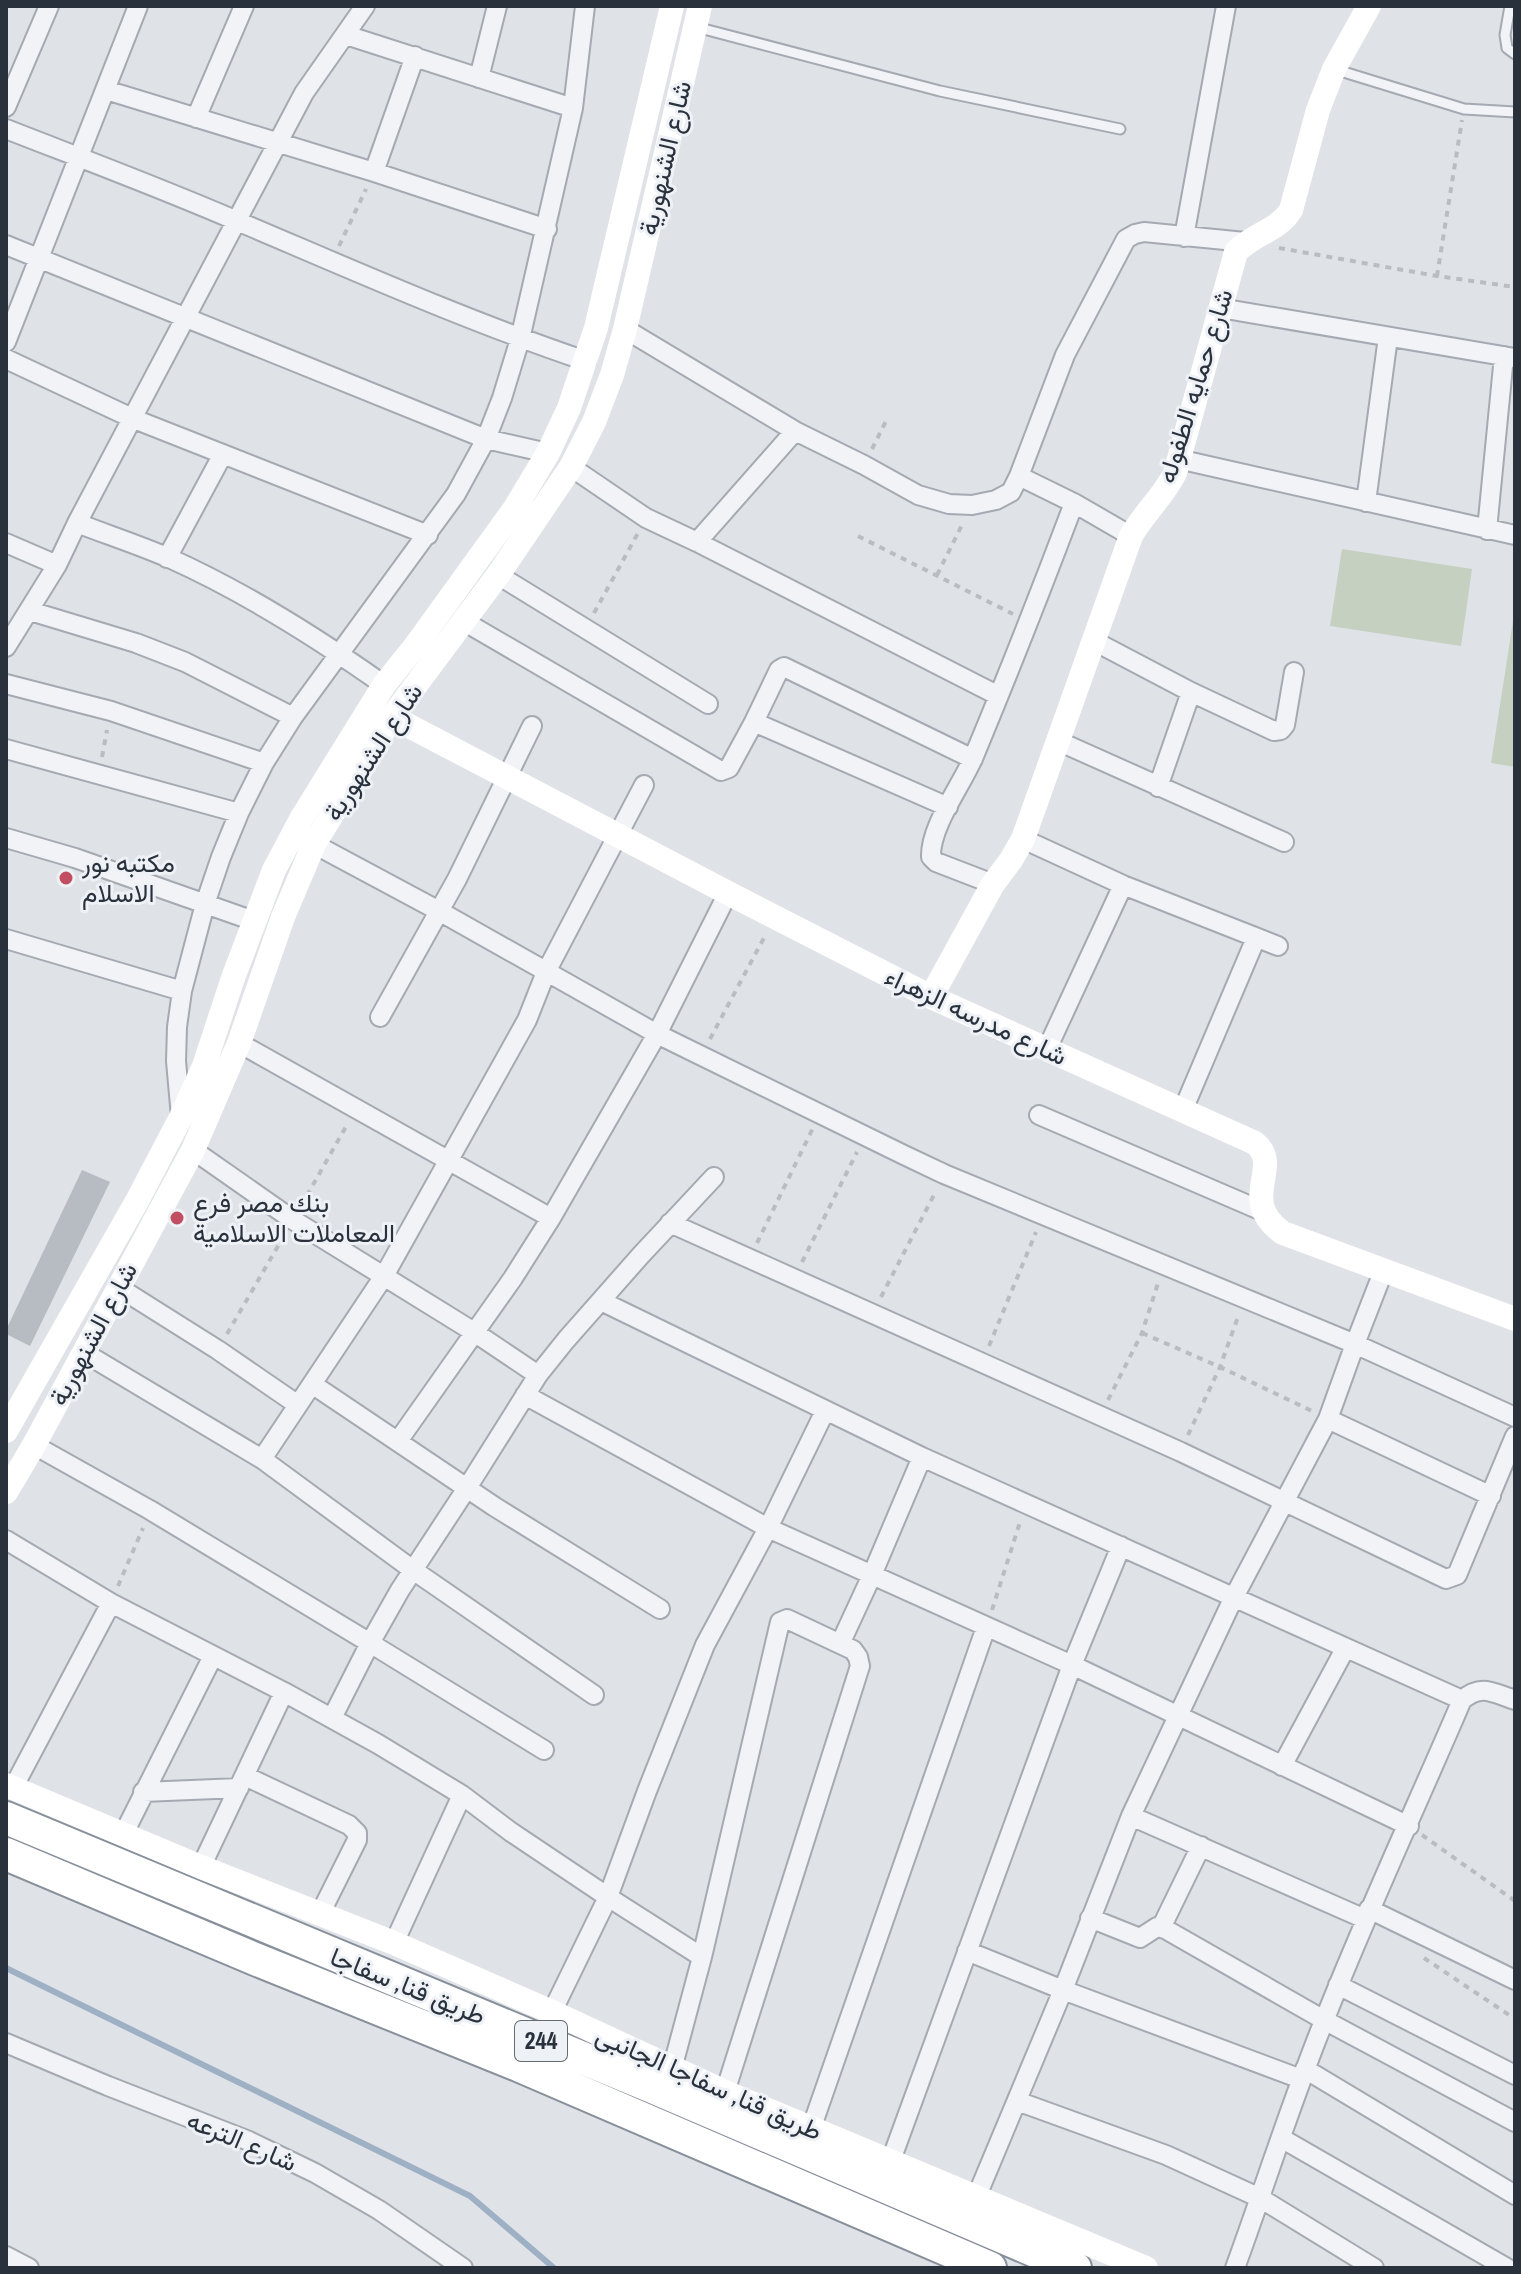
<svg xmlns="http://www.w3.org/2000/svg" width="1521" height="2274" viewBox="0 0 1521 2274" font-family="'Archivo Narrow',Vazirmatn,sans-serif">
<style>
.green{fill:#c5d0c1}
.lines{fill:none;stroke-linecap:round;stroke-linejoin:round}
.stream{stroke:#9db0c4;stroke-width:6}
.building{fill:#b7bcc3}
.lane-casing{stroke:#a5a9b1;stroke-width:13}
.street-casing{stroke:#a5a9b1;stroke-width:22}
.highway-casing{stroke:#88909c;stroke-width:36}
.path{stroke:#b9bdc2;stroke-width:4;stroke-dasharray:6 6;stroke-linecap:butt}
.lane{stroke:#f1f3f6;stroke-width:9}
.street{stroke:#f1f3f6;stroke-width:18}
.secondary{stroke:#fff;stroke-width:24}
.highway{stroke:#fff;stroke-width:32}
.poi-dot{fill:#c24e61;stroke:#eef1f5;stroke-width:3}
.labels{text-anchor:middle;stroke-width:6;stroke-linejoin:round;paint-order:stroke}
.shield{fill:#eef1f5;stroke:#646b74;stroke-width:2}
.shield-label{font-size:24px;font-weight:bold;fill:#29313d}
.street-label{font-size:26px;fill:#29313d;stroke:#eef1f5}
.poi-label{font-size:26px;fill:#29313d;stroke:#eef1f5;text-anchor:start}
</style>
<rect width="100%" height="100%" fill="#dfe2e7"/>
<path class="green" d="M 1342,549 L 1472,569 L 1461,646 L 1330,626 Z
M 1515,608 L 1515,767 L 1491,763 Z"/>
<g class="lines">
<path class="stream" d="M 6,1968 L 470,2196 L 554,2268"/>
</g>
<path class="building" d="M 82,1170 L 110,1182 L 30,1346 L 6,1334 L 6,1330 Z"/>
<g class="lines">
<g class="lane-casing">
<path id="lane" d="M 1510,6 L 1505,35 L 1507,48 L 1515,54
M 696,27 L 940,91 L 1120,129
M 1337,70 L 1464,109 L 1515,112"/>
</g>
<g class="street-casing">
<path id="street" d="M 346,35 L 573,108
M 479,78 L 497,6
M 106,90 L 374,172 L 547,229
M 6,107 L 49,6
M 196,118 L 244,6
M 6,129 C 83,159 161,188 237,221 C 353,270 467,321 586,361
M 374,172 L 415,56
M 1184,237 L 1226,6
M 6,245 L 486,439 L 548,453
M 1220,308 L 1515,358
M 625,329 L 795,431 L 864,465 L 918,495 L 949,504 L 972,505 L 996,500 L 1011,492 L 1019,476 L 1065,355 L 1126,239 L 1135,234 L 1144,232 L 1245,242
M 6,342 L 138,6
M 6,359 L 134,419 L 428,535
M 1178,459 L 1515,535
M 571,467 L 646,518 L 697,542 L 997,695
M 1019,476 L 1074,503 L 1131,536
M 1366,502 L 1388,337
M 77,523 C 108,535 139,545 169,558 C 245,592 316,637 384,685
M 1487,530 L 1504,356
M 697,542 L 795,431
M 6,543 L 57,565
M 167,558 L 223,454
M 498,575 L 708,704
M 30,611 L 136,643 L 185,662 L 293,717
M 465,622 L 721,771 L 729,768 L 754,722 L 779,670 L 784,667 L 973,759
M 1094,641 L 1191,692 L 1274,731 L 1281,730 L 1285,725 L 1294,672
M 6,647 L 57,565 L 77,523 L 304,93 L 365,6
M 6,684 L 111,711 L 264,763
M 754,722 L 948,807
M 1058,741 L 1284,842
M 6,749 L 239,813
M 1158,787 L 1191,692
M 6,838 L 75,858 L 254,921
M 1023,839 L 1123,885 L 1047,1049
M 314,844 L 439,911 L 657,1034 L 904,1155 L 944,1174 L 1355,1344 L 1515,1417
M 993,884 L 936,862 L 931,857 C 930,826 962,785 974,756 C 1009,672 1042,588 1074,503
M 1123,885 L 1278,946
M 6,939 L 182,991
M 380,1017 L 457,879 L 532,726
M 239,1043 L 551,1218
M 1183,1110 L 1256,938
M 1039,1115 L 1262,1211
M 181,1117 L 176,1061 L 177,1027 L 182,991 L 205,904 L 221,857 L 239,813 L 264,763 L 293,717 L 456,494 L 486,439 L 502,398 L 520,339 L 573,108 L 585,6
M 193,1150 L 293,1220 L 474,1332 L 538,1375
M 670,1223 L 1181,1452 L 1446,1579 L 1457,1575 L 1515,1436
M 118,1287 L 218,1350 L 298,1405
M 601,1301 L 922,1457 L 1462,1700
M 83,1352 L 262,1459 L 413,1570 L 594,1695
M 312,1384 L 495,1507 L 660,1609
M 525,1395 L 768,1528 L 1072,1665 L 1409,1826
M 1328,1419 L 1491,1496
M 398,1441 L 513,1278 L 551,1218 L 657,1034 L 728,893
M 34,1445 L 150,1510 L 370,1643 L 400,1590 L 467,1488 L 538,1375 L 566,1340 L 641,1255 L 714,1177
M 262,1459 L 384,1276 L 527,1020 L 546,972 L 644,785
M 6,1540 L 111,1603 L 284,1692 L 378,1744 L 462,1795 L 511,1832 L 608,1897 L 702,1957 L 672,2069
M 841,1642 L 872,1575 L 922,1457
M 332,1718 L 370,1643 L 544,1750
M 1282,1766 L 1345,1649
M 245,1776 L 349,1825 L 357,1833 L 357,1840 L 320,1914
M 13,1788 L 111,1603
M 143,1792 L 239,1788
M 1131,1816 L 1365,1919
M 123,1835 L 213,1656
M 201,1867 L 284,1692
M 1369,1909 L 1515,1980
M 1090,1918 L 1140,1938 L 1157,1927 L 1165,1929 L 1324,2020 L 1515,2122
M 1161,1928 L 1201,1846
M 394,1943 L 462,1795
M 967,1951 L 1063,1990 L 1301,2079
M 702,1957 L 780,1622 L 787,1619 L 853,1650 L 858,1657 L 860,1666 L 725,2092
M 1338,1985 L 1515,2075
M 552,2012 L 608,1897 L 647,1791 L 705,1645 L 768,1528 L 825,1411
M 6,2043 L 108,2086 L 249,2141 L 315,2173 L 379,2210 L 463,2268
M 1305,2069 L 1515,2195
M 1017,2101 L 1166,2155 L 1260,2198 L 1374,2268
M 811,2129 L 986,1627
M 1281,2138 L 1507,2268
M 890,2163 L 1072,1665 L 1121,1546
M 976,2198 L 1063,1990 L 1131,1816 L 1233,1599 L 1328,1419 L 1355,1344 L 1383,1272
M 6,2256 L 29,2268
M 1235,2268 C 1265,2186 1291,2102 1324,2021 C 1367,1912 1416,1807 1462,1700 C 1482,1683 1493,1693 1515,1700"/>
</g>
<g class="highway-casing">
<path id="highway" d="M 6,1818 L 650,2086 L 1075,2268
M 6,1854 L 255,1959 L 518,2065 L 990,2268"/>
</g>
<path class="path" d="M 339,246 L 366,189
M 1279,248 L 1437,276 L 1515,287
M 1437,276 L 1462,120
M 872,449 L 887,419
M 858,536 L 1013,614
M 937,575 L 963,523
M 594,613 L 638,533
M 102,757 L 107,730
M 710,1039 L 766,934
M 301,1206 L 348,1123
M 757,1243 L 813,1128
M 802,1262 L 857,1152
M 881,1297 L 936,1191
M 1142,1333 L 1220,1367 L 1314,1412
M 227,1334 L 285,1234
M 989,1346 L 1036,1232
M 1108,1400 L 1142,1333 L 1159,1280
M 1188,1435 L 1220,1367 L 1239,1314
M 118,1586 L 143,1528
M 992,1610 L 1021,1519
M 1422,1835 L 1515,1901
M 1424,1958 L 1515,2019"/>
<use href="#lane" class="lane"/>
<use href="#street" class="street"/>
<path class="secondary" d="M 392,717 L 728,893 L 931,997 L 1255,1143 C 1284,1167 1236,1200 1283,1233 L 1515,1319
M 931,997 L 993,884 L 1011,860 L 1023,839 L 1131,536 C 1144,513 1163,497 1175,473 L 1236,252 C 1253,234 1278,231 1291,210 L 1318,110 L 1334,69 L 1369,6
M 6,1431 L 137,1201 L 181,1117 L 204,1066 L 233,978 L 274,870 L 301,819 L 384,685 L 416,645 L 515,508 L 548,453 L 569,408 L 596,328 L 672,6
M 6,1492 L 34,1445 L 193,1150 L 239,1043 L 283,917 L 314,844 L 392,717 L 498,575 L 571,467 L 594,422 L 612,375 L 625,329 L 700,6
M 6,1785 L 201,1867 L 394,1943 L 552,2012 L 725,2092 L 1146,2268"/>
<use href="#highway" class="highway"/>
</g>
<g class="poi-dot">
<circle cx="66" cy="878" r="8"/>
<circle cx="177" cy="1218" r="8"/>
</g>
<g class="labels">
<rect class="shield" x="515" y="2021" width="52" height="40" rx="6"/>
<g class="shield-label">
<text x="541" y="2049">244</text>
</g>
<g class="street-label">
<text transform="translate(665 158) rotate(-77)" y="9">شارع الشنهورية</text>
<text transform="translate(1195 386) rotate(-73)" y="9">شارع حمايه الطفوله</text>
<text transform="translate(373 752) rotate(-57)" y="9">شارع الشنهورية</text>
<text transform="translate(976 1016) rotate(25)" y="9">شارع مدرسه الزهراء</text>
<text transform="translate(93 1334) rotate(-62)" y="9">شارع الشنهورية</text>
<text transform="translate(408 1986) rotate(22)" y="9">طريق قنا, سفاجا</text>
<text transform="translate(709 2083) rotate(24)" y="9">طريق قنا, سفاجا الجانبى</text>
<text transform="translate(242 2141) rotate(23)" y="9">شارع الترعه</text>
</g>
<g class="poi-label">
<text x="82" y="872">مكتبه نور<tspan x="82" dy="30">الاسلام</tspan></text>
<text x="193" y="1212">بنك مصر فرع<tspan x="193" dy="30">المعاملات الاسلامية</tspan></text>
</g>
</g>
<rect width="1521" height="2274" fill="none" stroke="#29313d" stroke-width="16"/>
</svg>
